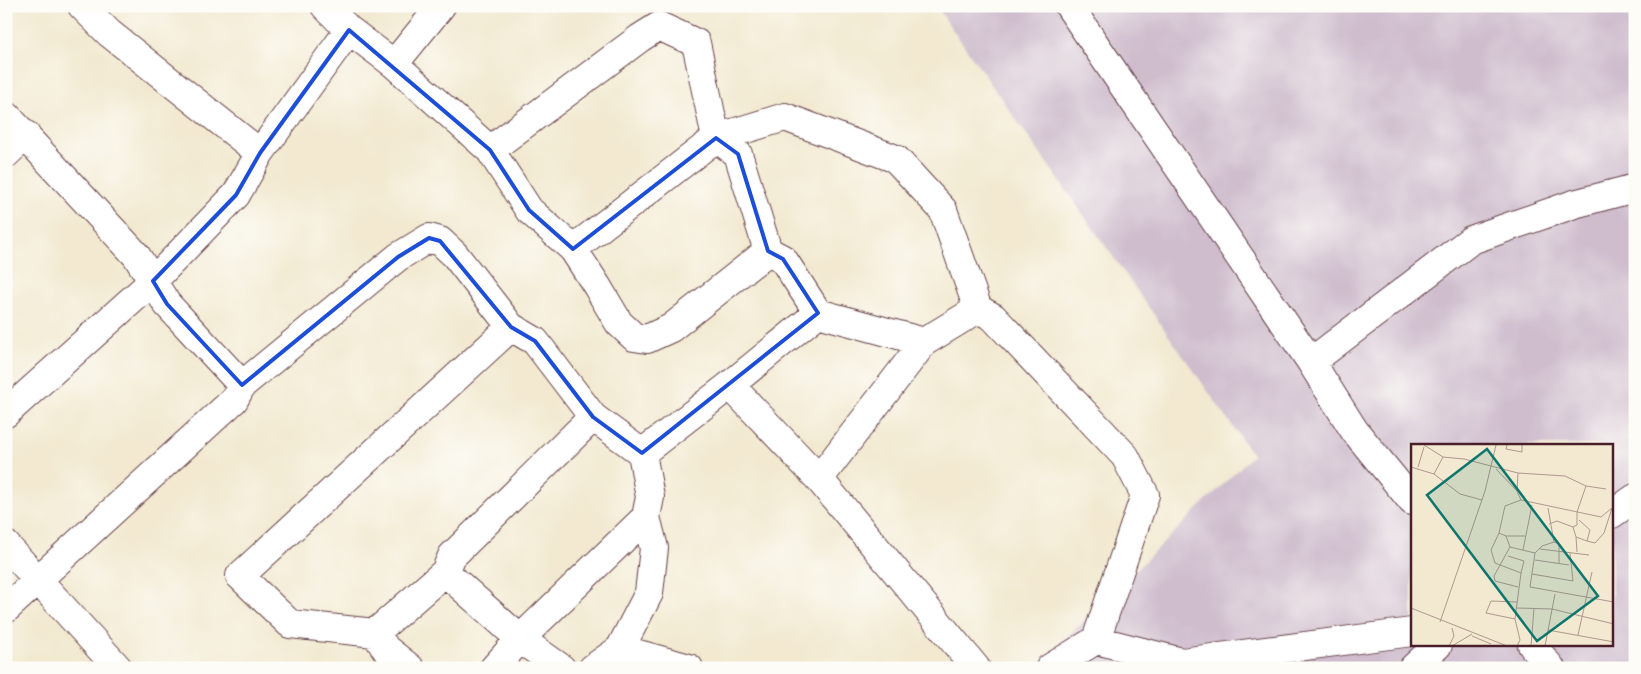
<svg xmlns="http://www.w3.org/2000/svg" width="1641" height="674" viewBox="0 0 1641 674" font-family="'Libre Caslon Text',serif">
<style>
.industrial{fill:#cfbdce;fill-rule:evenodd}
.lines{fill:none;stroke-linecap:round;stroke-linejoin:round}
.minor-casing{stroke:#633d44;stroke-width:30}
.minor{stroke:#fff;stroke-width:28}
.marked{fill:none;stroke:#1d4ed8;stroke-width:4;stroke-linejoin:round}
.inset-road{fill:none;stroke:#af988e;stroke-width:1}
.view{fill:#0f766e;fill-opacity:0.15;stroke:#0f766e;stroke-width:2.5}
.inset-edge{fill:none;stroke:#4a1f2b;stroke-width:2.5}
</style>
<rect width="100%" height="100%" fill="#fdfcf7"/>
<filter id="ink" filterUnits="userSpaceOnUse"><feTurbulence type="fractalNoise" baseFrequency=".02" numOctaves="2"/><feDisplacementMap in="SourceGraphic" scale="10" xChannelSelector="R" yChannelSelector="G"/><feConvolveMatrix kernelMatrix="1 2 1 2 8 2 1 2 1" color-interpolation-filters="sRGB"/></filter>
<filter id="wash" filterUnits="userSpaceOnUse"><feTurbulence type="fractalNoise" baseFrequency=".0096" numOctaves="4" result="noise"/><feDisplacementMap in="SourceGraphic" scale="20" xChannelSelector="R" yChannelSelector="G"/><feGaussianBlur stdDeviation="1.12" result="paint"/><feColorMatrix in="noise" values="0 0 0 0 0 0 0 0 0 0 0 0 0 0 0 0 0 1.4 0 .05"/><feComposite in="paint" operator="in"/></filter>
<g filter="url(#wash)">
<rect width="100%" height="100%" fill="#f2e9d0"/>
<path class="industrial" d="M 936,6 L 1635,6 L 1635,668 L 1036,668 L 1253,455 ZM 1412,445 L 1612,445 L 1612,645 L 1412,645 Z"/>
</g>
<g filter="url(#ink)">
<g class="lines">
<g class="minor-casing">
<path id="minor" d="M 82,6 L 109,33 L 260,153
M 325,6 L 349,30 L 394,64 L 490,150 L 529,210 L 573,249
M 1069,6 L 1311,362 L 1354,430 L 1412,501
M 394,64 L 441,6
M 6,115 L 136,255 L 167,304 L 242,385
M 490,150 L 640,38 L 659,26 L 696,43 L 716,138 L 738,154 L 768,251 L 783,259 L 818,313 L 924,342 L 978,309 L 993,317 L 1125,456 L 1145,495 L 1096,640 L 1050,668
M 6,154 L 26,135
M 768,251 L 671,328 L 647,339 L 634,337 L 619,323 L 597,286 L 573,249 L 716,138 L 785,117 L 896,159 L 943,210 L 978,309
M 511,327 L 240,576 L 290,624 L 375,633 L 445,572 L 452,556 L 593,417
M 1311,362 L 1471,240 L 1574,204 L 1635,188
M 730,385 L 819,479 L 976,668
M 6,413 L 153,281 L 236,195 L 260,153 L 349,30
M 819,479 L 924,342
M 1612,514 L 1635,498
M 6,545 L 118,668
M 445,572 L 520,639 L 561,668
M 6,609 L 234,400 L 242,385 L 398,257 L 429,238 L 440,241 L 455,255 L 511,327 L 535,341 L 593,417 L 642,453
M 375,633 L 386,649 L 410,668
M 1096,640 L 1182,662 L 1412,632
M 1532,645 L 1551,668
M 620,649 L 689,668
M 494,668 L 520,639 L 646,517
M 593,668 L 620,649 L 649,593 L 654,548 L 646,517 L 650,497 L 642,453 L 730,385 L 818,313
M 1413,668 L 1438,645"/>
</g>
<use href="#minor" class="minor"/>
</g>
</g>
<path class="marked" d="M 349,30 L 490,150 L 529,210 L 573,249 L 716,138 L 738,154 L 768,251 L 783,259 L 818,313 L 642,453 L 593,417 L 535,341 L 511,327 L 440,241 L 429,238 L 398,257 L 242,385 L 167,304 L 153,281 L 236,195 L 260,153 Z"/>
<g transform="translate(1411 444)">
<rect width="202" height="202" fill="#f2e9d0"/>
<path class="inset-road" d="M 13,1 L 32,13 L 53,15 L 107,29 L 154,32 L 175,42 L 195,45M 96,1 L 95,5 L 111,8 L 111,1M 0,23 L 23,30 L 49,50 L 71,56M 7,23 L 13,3M 85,25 L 106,47 L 110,56M 23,30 L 32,13M 106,47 L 107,29M 137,64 L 143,98M 138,80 L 146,77 L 162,83 L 166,81 L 166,68 L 175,42M 162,83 L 165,93 L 176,97 L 179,86 L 168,76M 88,89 L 80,106 L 84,119 L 110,129 L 113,117 L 97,112M 95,92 L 114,92M 165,93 L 166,108M 99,103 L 124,109 L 131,102 L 143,98 L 148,100 L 148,119M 129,105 L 178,111M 112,106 L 121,61M 124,109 L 119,143 L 203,158M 124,116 L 158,121M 121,130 L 162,137 L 159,109M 107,143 L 84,137 L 83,132 L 99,103 L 95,92 L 88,89 L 94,62 L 110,56 L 190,73 L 201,64 L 193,89 L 184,99 L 176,97M 0,164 L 96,202M 106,164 L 141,165 L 203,180M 104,175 L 75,169 L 80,157 L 106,158M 29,178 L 74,47 L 85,1M 137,186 L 203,198M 167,191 L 181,128M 61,192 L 80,200M 38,202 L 43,192 L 41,184M 41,202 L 61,190M 106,202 L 109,196 L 104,175 L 110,129M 120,202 L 123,164M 134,202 L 144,150"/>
<path class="view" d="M 76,5 L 187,152 L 126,197 L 16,51 Z"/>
<rect width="202" height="202" class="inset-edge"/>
</g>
<rect width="1641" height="674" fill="none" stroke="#fdfcf7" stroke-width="25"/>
</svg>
